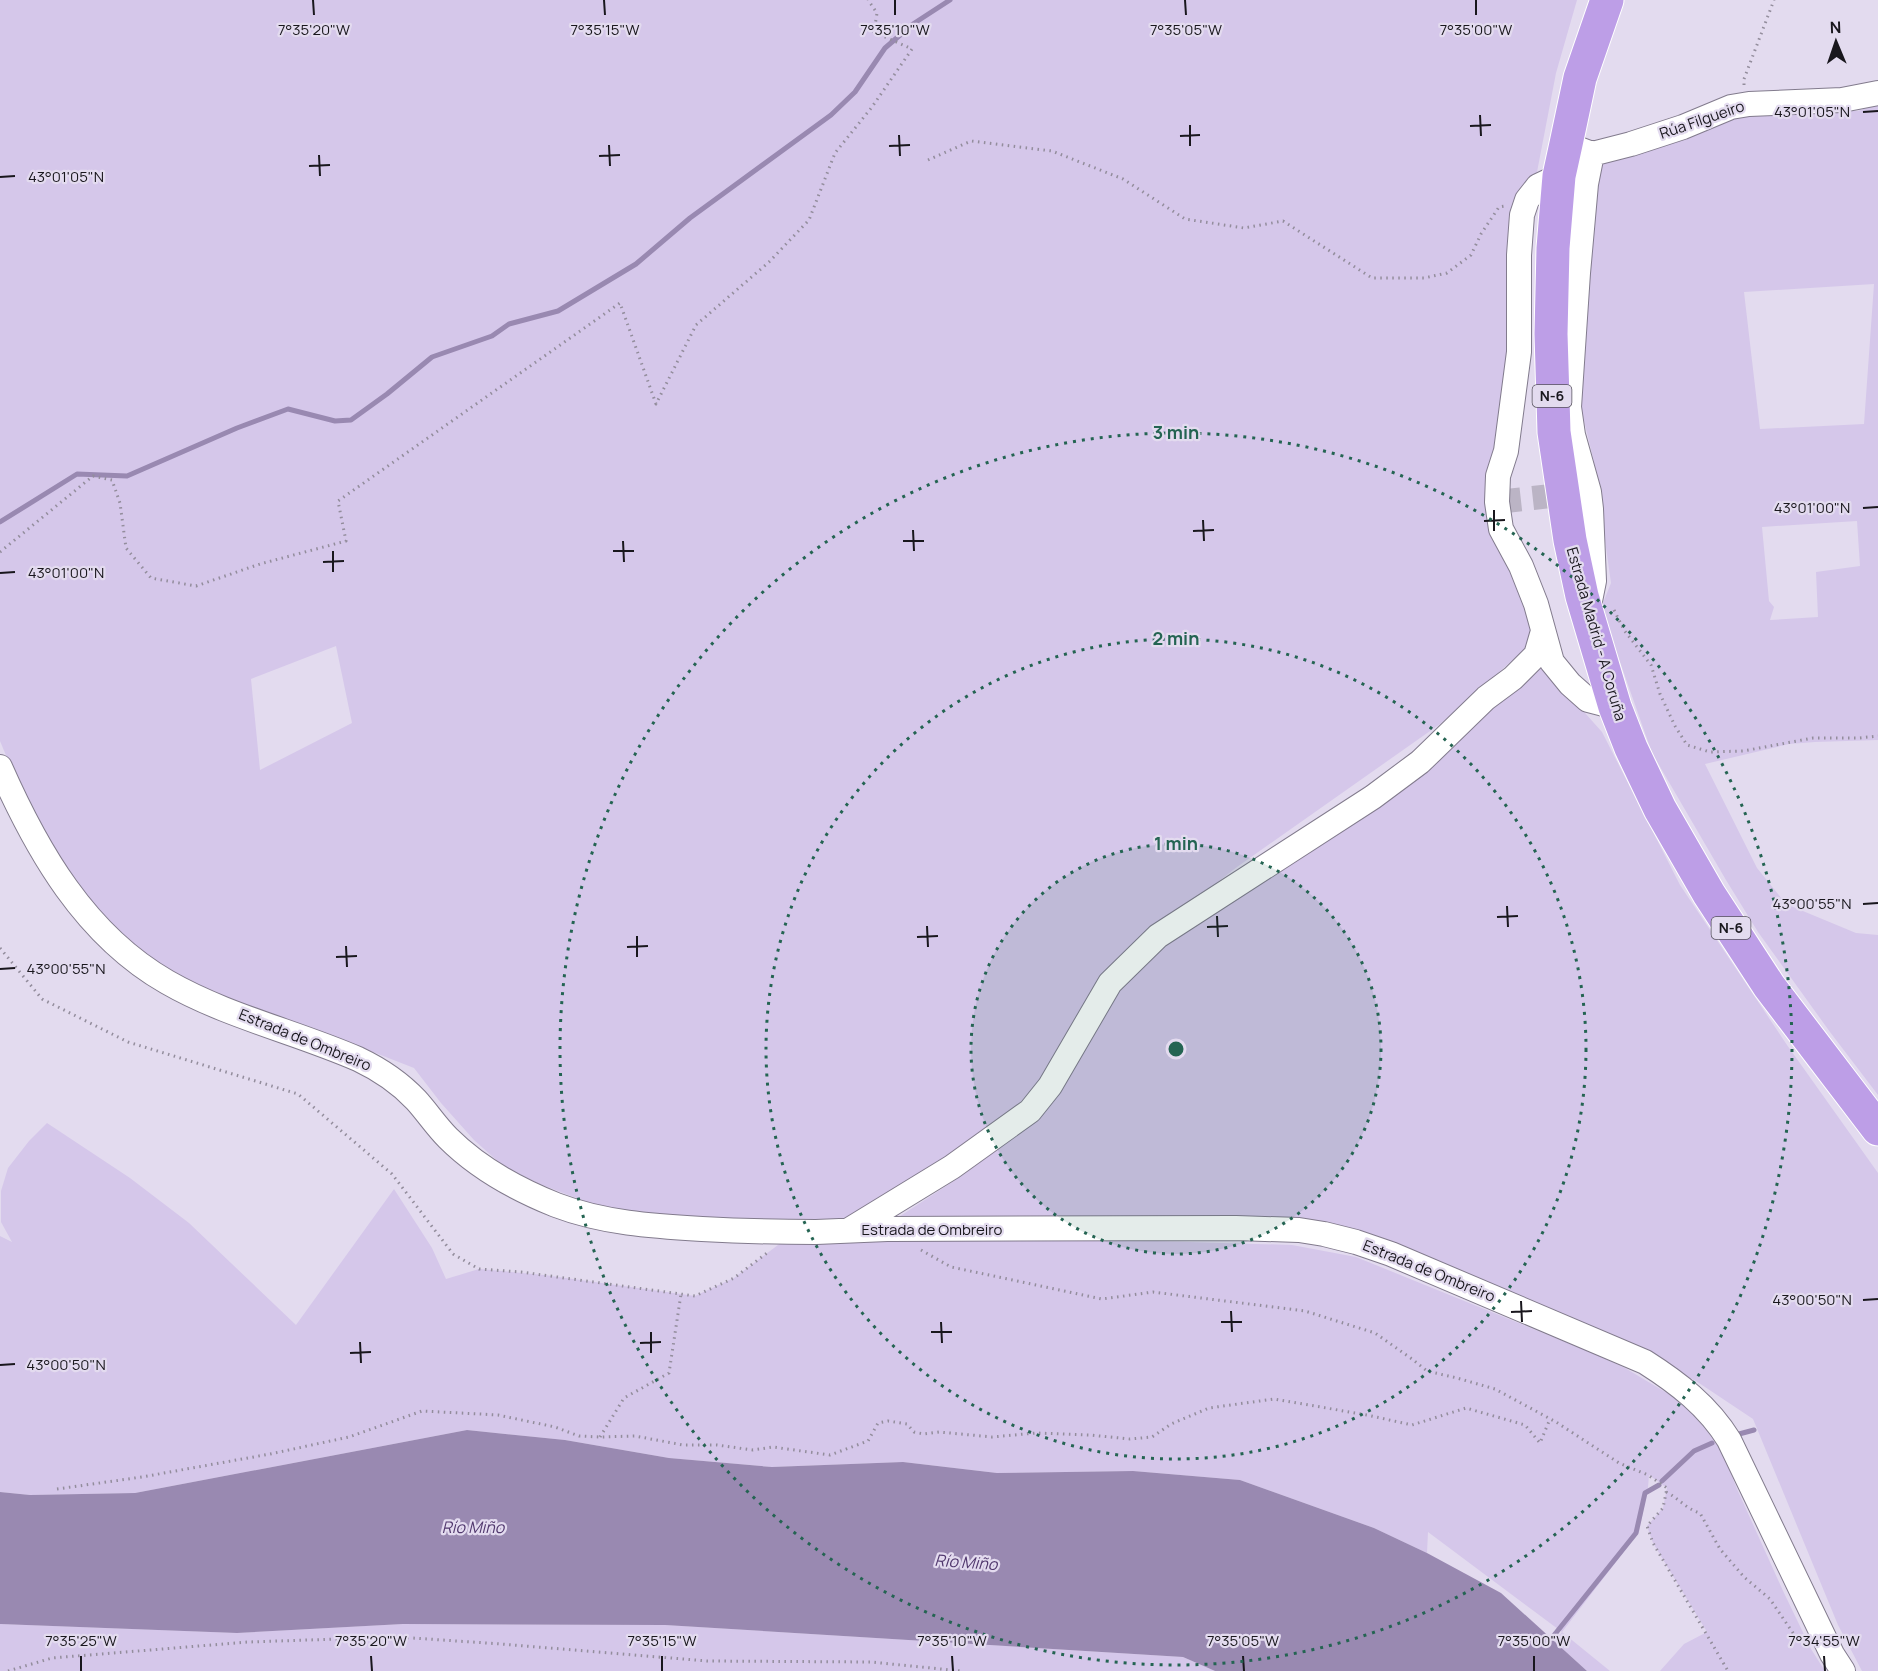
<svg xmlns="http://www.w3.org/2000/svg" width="1878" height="1671" viewBox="0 0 1878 1671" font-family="Manrope,sans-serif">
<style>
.green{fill:#d5c7ea;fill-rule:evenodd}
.water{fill:#9989b1}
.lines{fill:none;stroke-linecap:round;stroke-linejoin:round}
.stream{stroke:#9989b1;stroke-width:5}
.minor-tunnel{stroke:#bbb4c5;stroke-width:24;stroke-dasharray:24 12;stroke-linecap:butt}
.minor-casing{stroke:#827b8d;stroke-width:26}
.highway-casing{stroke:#fff;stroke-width:35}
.path{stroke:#938d9c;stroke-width:3;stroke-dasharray:1.5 4.5;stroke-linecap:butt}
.minor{stroke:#fff;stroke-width:24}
.highway{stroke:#bd9ee7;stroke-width:33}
.ticks{fill:none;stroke:#19171d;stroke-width:2}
.ring{fill:none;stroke:#246452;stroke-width:3;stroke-dasharray:3 6}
.labels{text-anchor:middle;stroke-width:4.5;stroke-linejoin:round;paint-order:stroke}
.shield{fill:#e3dbef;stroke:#56525c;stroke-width:1.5}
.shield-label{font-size:14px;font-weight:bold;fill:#19171d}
.street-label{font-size:15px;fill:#19171d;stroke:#e3dbef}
.water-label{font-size:16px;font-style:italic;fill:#51386e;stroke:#e3dbef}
.ticks-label{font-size:15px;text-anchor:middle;fill:#19171d;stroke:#e3dbef;stroke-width:4.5;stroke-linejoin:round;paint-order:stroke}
.centre{fill:#246452;stroke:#e3dbef;stroke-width:3}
.ring-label{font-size:18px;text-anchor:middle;font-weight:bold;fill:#246452;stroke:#e3dbef;stroke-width:4.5;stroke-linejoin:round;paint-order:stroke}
</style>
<rect width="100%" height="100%" fill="#e3dbef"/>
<path class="green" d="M 0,0 L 1577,0 L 1556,73 L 1537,172 L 1517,194 L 1512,348 L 1492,483 L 1533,616 L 1533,642 L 1440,724 L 1237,867 L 1129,951 L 1041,1079 L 999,1126 L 839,1222 L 664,1217 L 600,1207 L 537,1183 L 502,1165 L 474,1140 L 441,1103 L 414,1068 L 327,1034 L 257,1010 L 153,967 L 81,895 L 25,801 L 0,741 ZM 336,646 L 352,723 L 260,770 L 251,679 Z
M 1878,104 L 1878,740 L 1815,742 L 1789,744 L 1705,764 L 1757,868 L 1786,904 L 1856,933 L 1878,935 L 1878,1095 L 1830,1032 L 1758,932 L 1726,880 L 1652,753 L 1601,608 L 1611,583 L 1594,462 L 1578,396 L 1596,162 L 1753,113 L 1791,110 L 1858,111 ZM 1874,284 L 1864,424 L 1760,429 L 1744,292 ZM 1857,521 L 1860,566 L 1816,572 L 1818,617 L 1770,620 L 1774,607 L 1769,601 L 1762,527 Z
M 1543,666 L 1602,732 L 1680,885 L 1787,1045 L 1878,1173 L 1878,1671 L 1862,1671 L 1838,1625 L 1753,1419 L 1696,1381 L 1598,1330 L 1393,1245 L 888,1224 L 963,1175 L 1039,1118 L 1123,982 L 1166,942 L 1341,827 Z
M 47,1123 L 130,1178 L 189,1223 L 296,1325 L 394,1189 L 432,1248 L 446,1279 L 479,1269 L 544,1275 L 695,1296 L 734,1278 L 782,1242 L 994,1236 L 1292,1245 L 1356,1257 L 1590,1352 L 1625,1368 L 1672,1396 L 1690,1411 L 1707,1431 L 1723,1453 L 1737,1489 L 1784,1593 L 1811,1649 L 1825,1671 L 1660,1671 L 1684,1644 L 1707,1632 L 1653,1543 L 1647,1526 L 1663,1508 L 1667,1488 L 1649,1475 L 1648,1487 L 1639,1532 L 1562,1632 L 1610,1671 L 1587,1671 L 1555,1642 L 1562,1632 L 1428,1532 L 1427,1553 L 1374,1528 L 1240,1480 L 1133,1471 L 997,1473 L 903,1462 L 772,1467 L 669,1458 L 565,1440 L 467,1430 L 135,1493 L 30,1495 L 0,1492 L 0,1236 L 12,1242 L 1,1222 L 1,1191 L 8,1168 L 29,1141 Z
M 0,1624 L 237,1633 L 403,1624 L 665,1625 L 1183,1657 L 1215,1671 L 0,1671 Z"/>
<path class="water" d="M 467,1430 L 565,1440 L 669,1458 L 772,1467 L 903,1462 L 997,1473 L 1133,1471 L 1240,1480 L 1374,1528 L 1427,1553 L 1501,1593 L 1587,1671 L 1215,1671 L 1183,1657 L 665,1625 L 403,1624 L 237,1633 L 0,1624 L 0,1492 L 30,1495 L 135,1493 Z"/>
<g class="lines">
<path class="stream" d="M 0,522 L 77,474 L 127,476 L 237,428 L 288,409 L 335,421 L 351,420 L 387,394 L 432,357 L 492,336 L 509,324 L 558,311 L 636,264 L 690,218 L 831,115 L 855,92 L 885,48 L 913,24 L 950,0
M 1739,1434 L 1754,1430
M 1662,1481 L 1694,1451 L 1712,1443
M 1551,1639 L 1636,1533 L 1645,1493 L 1659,1485"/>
<path class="minor-tunnel" d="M 1497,502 L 1578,493"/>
<g class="minor-casing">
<path id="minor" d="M 1576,148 L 1592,154 L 1631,144 L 1683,127 L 1731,107 L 1749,104 L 1842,100 L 1878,93
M 1559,176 L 1538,186 L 1527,200 L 1522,215 L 1519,255 L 1519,352 L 1506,451 L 1498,476 L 1497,502 L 1501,529 L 1521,566 L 1536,604 L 1552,662 L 1570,684 L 1588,700 L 1615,707
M 1589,606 L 1594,581 L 1591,509 L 1589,492 L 1573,435 L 1569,407 L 1578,273 L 1586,184 L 1592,154
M 0,767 C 37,851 85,935 167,982 C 226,1016 296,1032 358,1059 C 379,1069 400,1083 416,1100 C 427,1112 436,1126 448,1138 C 478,1168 516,1189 556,1205 C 603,1223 652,1226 702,1229 C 740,1231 778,1232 816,1232 C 840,1231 863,1230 887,1229 C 1003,1228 1119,1228 1236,1228 L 1299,1230 L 1324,1234 L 1356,1242 L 1391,1254 L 1645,1362 C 1678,1383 1708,1406 1729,1440 L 1832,1654 L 1843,1671
M 849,1230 L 952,1167 L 1030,1111 L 1050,1086 L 1110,983 L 1158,936 L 1373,797 L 1420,762 L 1486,698 L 1513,678 L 1536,655 L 1543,631"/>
</g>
<g class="highway-casing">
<path id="highway" d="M 1607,0 L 1580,78 L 1566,144 L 1559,176 L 1553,248 L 1551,334 L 1554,432 L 1570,540 L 1582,596 L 1615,707 L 1631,748 L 1660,809 L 1709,894 L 1769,986 L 1878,1129"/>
</g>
<path class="path" d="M 1744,85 L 1744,79 L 1774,0
M 928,160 L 971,141 L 1052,151 L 1123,179 L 1185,219 L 1244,228 L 1283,221 L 1372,278 L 1424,278 L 1447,273 L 1471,255 L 1481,234 L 1499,207 L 1505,206
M 0,552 L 93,476 L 112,480 L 120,503 L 126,548 L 151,578 L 196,586 L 260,564 L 346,541 L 338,501 L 620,303 L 656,404 L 696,325 L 769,262 L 809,220 L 835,153 L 872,107 L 912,49 L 874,32 L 877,13 L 868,0
M 1614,610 L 1624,630 L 1651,665 L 1660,694 L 1675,726 L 1687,745 L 1710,752 L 1743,751 L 1813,738 L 1859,738 L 1878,736
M 0,948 L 42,999 L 128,1042 L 298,1094 L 392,1174 L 453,1254 L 479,1269 L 521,1272 L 695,1296 L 734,1278 L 767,1253
M 921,1250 L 951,1267 L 1102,1299 L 1153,1292 L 1305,1311 L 1375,1333 L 1412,1359 L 1427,1371 L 1457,1378 L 1495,1389 L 1556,1422 L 1619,1463 L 1648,1475 L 1667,1488 L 1663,1508 L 1647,1526 L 1653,1543 L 1728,1671
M 600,1437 L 624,1398 L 669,1373 L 681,1294
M 57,1489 L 142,1477 L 270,1454 L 349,1437 L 422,1411 L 498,1415 L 555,1427 L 579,1436 L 600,1437 L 635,1436 L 683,1445 L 717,1445 L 753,1450 L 773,1447 L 830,1455 L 868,1441 L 878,1423 L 888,1421 L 907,1424 L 914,1432 L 924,1434 L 939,1432 L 992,1437 L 1036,1433 L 1090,1435 L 1130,1439 L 1152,1437 L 1171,1424 L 1209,1408 L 1274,1399 L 1367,1415 L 1412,1425 L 1466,1408 L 1525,1425 L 1540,1443 L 1550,1419
M 1666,1492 C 1680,1499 1686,1509 1700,1513 L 1720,1549 L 1744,1577 L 1770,1599 L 1795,1636 L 1802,1638
M 8,1671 L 52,1658 L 248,1642 L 398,1637 L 501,1644 L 707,1661 L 871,1662 L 961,1671"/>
<use href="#minor" class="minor"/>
<use href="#highway" class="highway"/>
</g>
<path class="ticks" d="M 313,0 L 314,15M 604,0 L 605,15M 895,0 L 895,15M 1185,0 L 1186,15M 1476,0 L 1476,15M 1863,112 L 1878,111M 1480,115 L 1481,136M 1190,125 L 1190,146M 1470,126 L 1491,125M 899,135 L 900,156M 1180,136 L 1200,135M 609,145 L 610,166M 889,146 L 910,145M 319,155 L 320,176M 599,156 L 620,155M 309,166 L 330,165M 0,177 L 15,176M 1863,508 L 1878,507M 1494,510 L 1494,531M 1203,520 L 1204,541M 1484,521 L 1505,520M 913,530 L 914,551M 1193,531 L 1214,530M 623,541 L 624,562M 903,541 L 924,541M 333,551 L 333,572M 613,551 L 634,551M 323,562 L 344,561M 0,573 L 15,572M 1863,904 L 1878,903M 1507,906 L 1508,927M 1217,916 L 1218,937M 1497,917 L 1518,916M 927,926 L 928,947M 1207,927 L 1228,926M 637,936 L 637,957M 917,937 L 938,936M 346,946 L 347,967M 627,947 L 648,946M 336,957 L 357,956M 0,969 L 15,968M 1863,1300 L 1878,1299M 1521,1301 L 1522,1322M 1231,1311 L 1232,1332M 1511,1312 L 1532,1311M 941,1322 L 942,1343M 1221,1322 L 1242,1322M 651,1332 L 651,1353M 931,1332 L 952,1332M 360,1342 L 361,1363M 640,1343 L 661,1342M 350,1353 L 371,1352M 0,1365 L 15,1364M 81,1656 L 81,1671M 371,1656 L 372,1671M 662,1656 L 662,1671M 952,1656 L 953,1671M 1243,1656 L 1244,1671M 1534,1656 L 1534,1671M 1824,1656 L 1825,1671"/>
<circle cx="1176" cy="1049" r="205" fill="#246452" fill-opacity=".12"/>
<g class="ring">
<circle cx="1176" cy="1049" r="205"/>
<circle cx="1176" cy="1049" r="410"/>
<circle cx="1176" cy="1049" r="616"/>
</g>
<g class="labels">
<g class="shield">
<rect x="1532.5" y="385" width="39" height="22" rx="4.5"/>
<rect x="1711.5" y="917" width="39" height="22" rx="4.5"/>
</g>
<g class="shield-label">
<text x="1552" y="401">N-6</text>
<text x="1731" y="933">N-6</text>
</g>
<g class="street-label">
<text transform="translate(1702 120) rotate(-19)" y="5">Rúa Filgueiro</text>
<text transform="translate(1596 634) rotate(74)" y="5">Estrada Madrid - A Coruña</text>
<text transform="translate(305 1040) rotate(22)" y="5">Estrada de Ombreiro</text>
<text x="932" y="1235">Estrada de Ombreiro</text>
<text transform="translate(1429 1271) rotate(22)" y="5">Estrada de Ombreiro</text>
</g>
<g class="water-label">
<text x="473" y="1533">Río Miño</text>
<text transform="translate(966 1562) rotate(4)" y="6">Río Miño</text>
</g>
</g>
<g class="ticks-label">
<text x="314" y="35">7°35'20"W</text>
<text x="605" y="35">7°35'15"W</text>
<text x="895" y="35">7°35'10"W</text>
<text x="1186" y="35">7°35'05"W</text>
<text x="1476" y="35">7°35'00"W</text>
<text x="1812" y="117">43°01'05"N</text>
<text x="66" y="182">43°01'05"N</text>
<text x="1812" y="513">43°01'00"N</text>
<text x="66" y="578">43°01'00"N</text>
<text x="1812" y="909">43°00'55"N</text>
<text x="66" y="974">43°00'55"N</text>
<text x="1812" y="1305">43°00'50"N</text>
<text x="66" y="1370">43°00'50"N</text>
<text x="81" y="1646">7°35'25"W</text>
<text x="371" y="1646">7°35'20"W</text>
<text x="662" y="1646">7°35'15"W</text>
<text x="952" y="1646">7°35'10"W</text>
<text x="1243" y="1646">7°35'05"W</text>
<text x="1534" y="1646">7°35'00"W</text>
<text x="1824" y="1646">7°34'55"W</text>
</g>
<circle cx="1176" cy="1049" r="9" class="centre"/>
<g class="ring-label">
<text x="1176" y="439">3 min</text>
<text x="1176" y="645">2 min</text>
<text x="1176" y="850">1 min</text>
</g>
<g transform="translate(1836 42) rotate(358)" stroke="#e3dbef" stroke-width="4.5" paint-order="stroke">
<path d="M0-4.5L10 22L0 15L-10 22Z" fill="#19171d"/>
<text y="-9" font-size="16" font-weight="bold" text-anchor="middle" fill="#19171d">N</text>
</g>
</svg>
